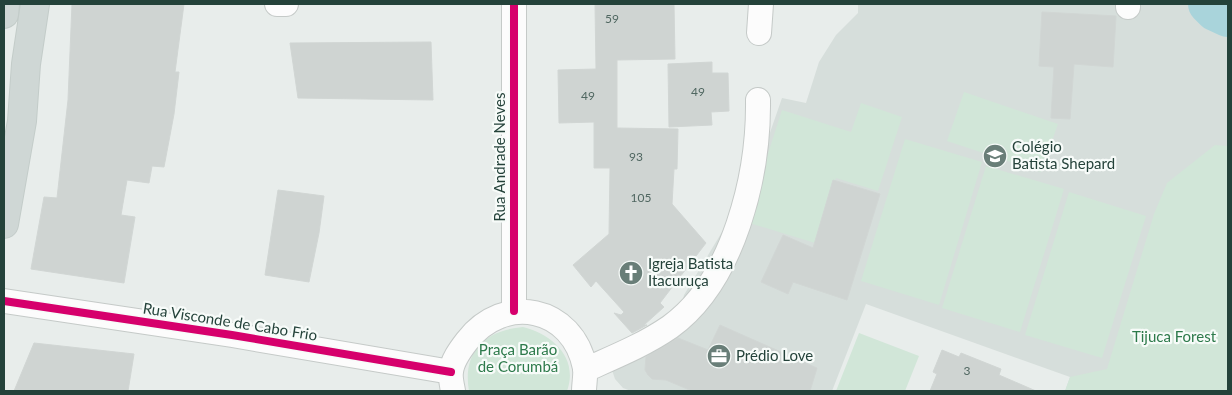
<svg xmlns="http://www.w3.org/2000/svg" width="1232" height="395" viewBox="0 0 1232 395" font-family="Lato,sans-serif">
<style>
.built{fill:#d6dedb}
.green{fill:#d1e6d8}
.lines{fill:none;stroke-linecap:round;stroke-linejoin:round}
.river{stroke:#a9d4db;stroke-width:40}
.building{fill:#cfd4d2;stroke:#d1d6d4}
.minor-casing{stroke:#c5cac8;stroke-width:26}
.major-casing{stroke:#c3ccc9;stroke-width:30}
.minor{stroke:#fcfcfc;stroke-width:24}
.major{stroke:#cfd7d5;stroke-width:28}
.cycleway-casing{stroke:#f7fbf9;stroke-width:11}
.cycleway{stroke:#d6006c;stroke-width:8}
.labels{text-anchor:middle;stroke-width:4.5;stroke-linejoin:round;paint-order:stroke}
.number-label{font-size:12px;fill:#506761}
.poi-label{font-size:15px;fill:#24423a;stroke:#f7fbf9;text-anchor:start}
.street-label{font-size:15px;fill:#24423a;stroke:#f7fbf9}
.park-label{font-size:15px;fill:#2d7a4b;stroke:#f7fbf9}
</style>
<rect width="100%" height="100%" fill="#e8edeb"/>
<path class="built" d="M 858,4 L 1198,4 L 1202,11 L 1228,22 L 1228,391 L 1065,391 L 1070,377 L 866,304 L 832,391 L 631,391 L 623,388 L 615,379 L 612,370 L 681,307 L 684,295 L 725,227 L 743,210 L 782,98 L 806,103 L 819,62 L 836,35 L 858,13 Z"/>
<path class="green" d="M 964,92 L 1058,124 L 1041,172 L 947,141 Z
M 861,103 L 902,117 L 878,191 L 836,178 L 815,243 L 746,222 L 782,110 L 851,132 Z
M 905,139 L 982,162 L 939,305 L 861,281 Z
M 1215,145 L 1228,146 L 1228,391 L 1065,391 L 1070,377 L 1107,369 L 1154,214 L 1167,183 Z
M 986,166 L 1064,189 L 1020,332 L 942,308 Z
M 1069,192 L 1146,216 L 1102,358 L 1025,335 Z
M 523,327 C 552,334 579,358 567,391 L 469,391 C 462,352 485,330 523,327 Z
M 859,333 L 919,356 L 905,391 L 836,391 Z"/>
<g class="lines">
<path class="river" d="M 1208,4 L 1215,11 L 1228,17"/>
</g>
<path class="building" d="M 72,4 L 184,4 L 175,72 L 179,72 L 174,114 L 164,167 L 152,166 L 149,183 L 127,180 L 121,215 L 135,217 L 124,283 L 31,269 L 44,197 L 57,198 L 68,100 Z
M 595,4 L 674,4 L 675,59 L 617,60 L 617,128 L 678,129 L 677,169 L 674,169 L 672,204 L 706,243 L 660,303 L 664,307 L 644,325 L 647,325 L 632,333 L 614,313 L 621,315 L 624,312 L 596,281 L 591,287 L 573,265 L 609,234 L 610,168 L 594,168 L 594,122 L 559,123 L 558,70 L 596,69 Z
M 1042,12 L 1116,16 L 1113,67 L 1074,64 L 1070,119 L 1051,118 L 1054,67 L 1039,66 Z
M 431,42 L 433,100 L 298,98 L 290,43 Z
M 712,62 L 712,73 L 728,73 L 729,111 L 711,112 L 712,125 L 669,127 L 668,64 Z
M 833,180 L 880,194 L 847,300 L 793,282 L 788,294 L 761,282 L 783,235 L 813,248 Z
M 278,190 L 324,196 L 319,233 L 309,282 L 265,275 Z
M 720,325 L 817,368 L 810,391 L 692,391 L 666,380 L 652,379 L 648,375 L 645,370 L 646,357 L 678,338 L 708,350 Z
M 34,343 L 134,354 L 128,391 L 14,391 Z
M 942,350 L 959,357 L 961,353 L 1001,369 L 999,375 L 1036,391 L 930,391 L 937,374 L 933,372 Z"/>
<g class="lines">
<g class="minor-casing">
<path id="minor" d="M 277,4 L 286,4
M 1128,7 L 1128,4
M 759,33 L 761,4
M 4,301 L 232,335 L 451,372
M 514,311 L 514,4
M 585,370 C 614,357 644,345 670,327 C 734,281 759,175 758,100
M 453,391 C 452,385 450,378 451,372 C 452,361 460,350 467,341 C 504,293 573,306 585,368 C 586,375 584,384 584,391"/>
</g>
<g class="major-casing">
<path id="major" d="M 4,14 L 5,4
M 4,224 L 22,121 L 26,64 L 35,4"/>
</g>
<use href="#minor" class="minor"/>
<use href="#major" class="major"/>
<g class="cycleway-casing">
<path id="cycleway" d="M 4,301 L 232,335 L 451,372
M 514,311 L 514,4"/>
</g>
<use href="#cycleway" class="cycleway"/>
</g>
<defs>
<g id="school-disc" transform="scale(1.25)"><circle r="9.5" fill="#697e78" stroke="#f7fbf9"/><path d="M0-5L7-2L0 1L-7-2ZM-4 1L0 2.5L4 1V4Q0 6-4 4Z" fill="#fff"/></g>
<g id="church-disc" transform="scale(1.25)"><circle r="9.5" fill="#697e78" stroke="#f7fbf9"/><path d="M-1.2-6h2.4v3.5h3.3v2.4h-3.3V6h-2.4V-.1h-3.3v-2.4h3.3Z" fill="#fff"/></g>
<g id="office-disc" transform="scale(1.25)"><circle r="9.5" fill="#697e78" stroke="#f7fbf9"/><path d="M-6-3h4V-5.5h4V-3h4V5H-6ZM-1-4.5V-3h2v-1.5ZM-6 0V1H6V0Z" fill="#fff"/></g>
</defs>
<g fill-rule="evenodd">
<use href="#school-disc" x="995" y="156"/>
<use href="#church-disc" x="631" y="273"/>
<use href="#office-disc" x="719" y="356"/>
</g>
<g class="labels">
<g class="number-label">
<text x="612" y="23">59</text>
<text x="698" y="96">49</text>
<text x="588" y="100">49</text>
<text x="636" y="161">93</text>
<text x="641" y="202">105</text>
<text x="967" y="375">3</text>
</g>
<g class="poi-label">
<text x="1012" y="152">Colégio<tspan x="1012" dy="17">Batista Shepard</tspan></text>
<text x="648" y="269">Igreja Batista<tspan x="648" dy="17">Itacuruça</tspan></text>
<text x="736" y="361">Prédio Love</text>
</g>
<g class="street-label">
<text transform="translate(500 157) rotate(-90)" y="5">Rua Andrade Neves</text>
<text transform="translate(230 322) rotate(9)" y="5">Rua Visconde de Cabo Frio</text>
</g>
<g class="park-label">
<text x="1174" y="342">Tijuca Forest</text>
<text x="518" y="355">Praça Barão<tspan x="518" dy="17">de Corumbá</tspan></text>
</g>
</g>
<rect width="1232" height="395" fill="none" stroke="#24423a" stroke-width="10"/>
</svg>
